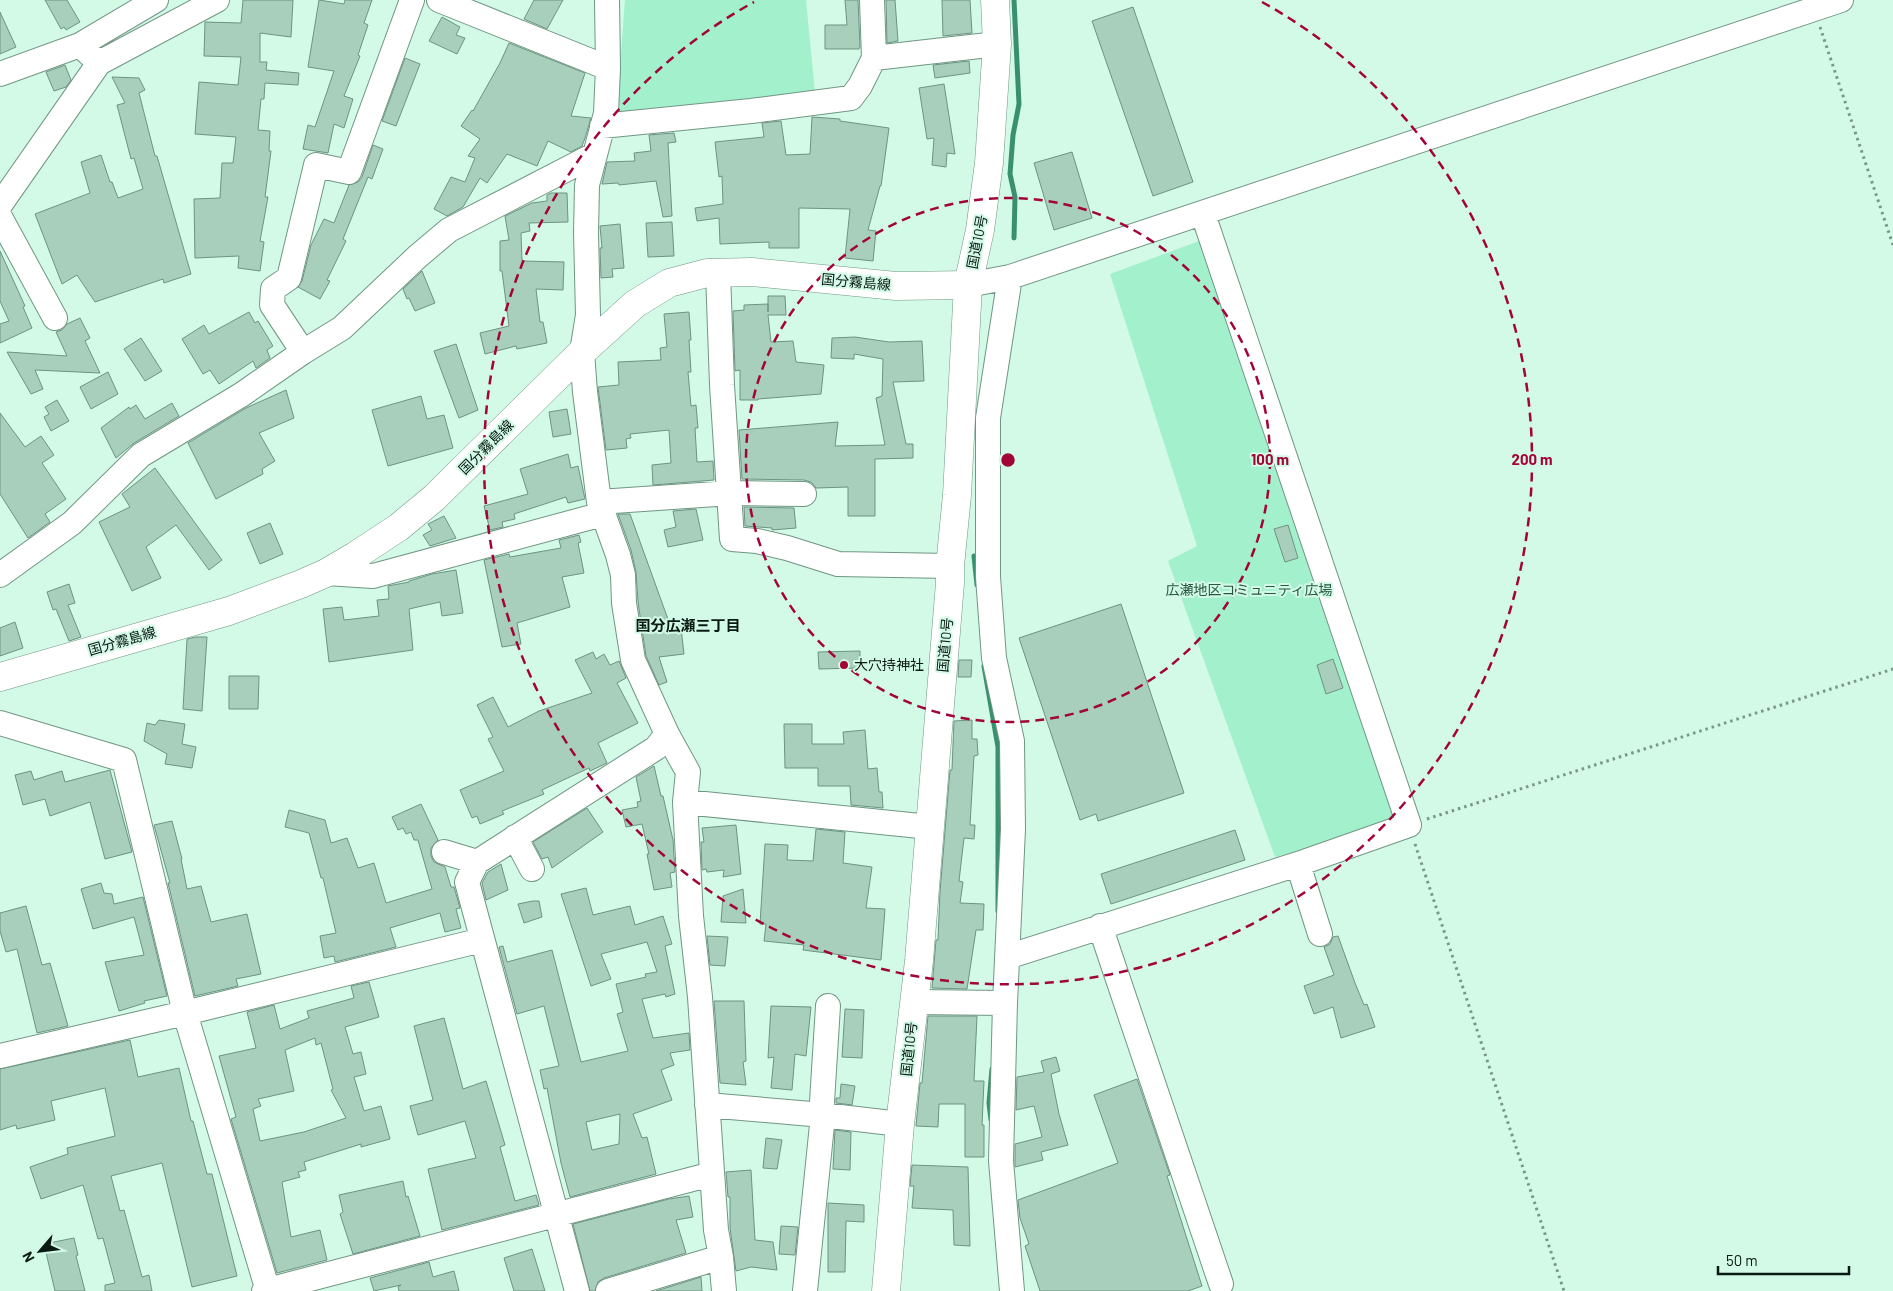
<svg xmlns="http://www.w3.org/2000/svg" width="1893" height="1291" viewBox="0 0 1893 1291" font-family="Barlow,'Noto Sans JP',sans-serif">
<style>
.green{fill:#a3f0cd}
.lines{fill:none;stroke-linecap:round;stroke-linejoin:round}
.stream{stroke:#39906e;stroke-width:5}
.building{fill:#a8cfbc;stroke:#6d9381;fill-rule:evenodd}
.minor-casing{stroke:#719684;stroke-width:26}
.major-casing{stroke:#719684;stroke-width:29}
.highway-casing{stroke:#719684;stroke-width:29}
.path{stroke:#799688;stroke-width:3;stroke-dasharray:2.5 4;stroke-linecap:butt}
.minor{stroke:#fff;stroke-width:24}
.major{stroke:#fff;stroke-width:28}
.highway{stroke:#fff;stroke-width:28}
.ring{fill:none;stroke:#a20437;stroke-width:2.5;stroke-dasharray:9 6}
.poi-dot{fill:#a20437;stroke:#d2fae6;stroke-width:2}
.labels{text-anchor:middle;stroke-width:4;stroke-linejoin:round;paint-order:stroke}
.street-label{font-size:14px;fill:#0a1913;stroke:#d2fae6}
.park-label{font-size:14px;fill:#275743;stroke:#d2fae6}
.poi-label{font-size:14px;fill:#0a1913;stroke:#d2fae6;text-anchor:start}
.neighbourhood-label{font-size:15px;font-weight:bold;fill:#0a1913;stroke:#d2fae6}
.centre{fill:#a20437;stroke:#d2fae6;stroke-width:2.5}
.ring-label{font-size:15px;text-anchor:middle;font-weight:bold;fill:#a20437;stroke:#d2fae6;stroke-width:4;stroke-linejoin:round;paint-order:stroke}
</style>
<rect width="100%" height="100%" fill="#d2fae6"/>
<path class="green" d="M 625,0 L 806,0 L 815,93 L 616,119 Z
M 1202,240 L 1396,823 L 1275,857 L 1168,561 L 1197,546 L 1110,274 Z"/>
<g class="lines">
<path class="stream" d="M 1014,0 L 1019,104 L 1013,135 L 1010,174 L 1015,197 L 1014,238
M 974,556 L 977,585
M 984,666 L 998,747 L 998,911
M 991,1120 L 989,1103 L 992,1069"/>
</g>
<path class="building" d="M 45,0 L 67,0 L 80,22 L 66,30 L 64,27 L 61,29 Z
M 243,0 L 293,0 L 291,37 L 260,33 L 260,62 L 267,62 L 266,70 L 299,73 L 298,85 L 265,83 L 264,99 L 261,99 L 258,130 L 270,131 L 269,151 L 271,151 L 265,197 L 268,197 L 260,241 L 264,242 L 260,271 L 238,268 L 239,256 L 195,258 L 194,199 L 220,198 L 222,163 L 233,163 L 236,137 L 195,134 L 199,82 L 238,85 L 241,57 L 204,56 L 205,22 L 241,23 Z
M 319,0 L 344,4 L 345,0 L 372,0 L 364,23 L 368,25 L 358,55 L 360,56 L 344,96 L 353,99 L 344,128 L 334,124 L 328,153 L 303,149 L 308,125 L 315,127 L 334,71 L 308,67 Z
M 534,0 L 563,0 L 547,29 L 524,19 Z
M 845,0 L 858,0 L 860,47 L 859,49 L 825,49 L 825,25 L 847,25 Z
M 886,0 L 895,0 L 898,41 L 887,43 Z
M 942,0 L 970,0 L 972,33 L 943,36 Z
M 1133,7 L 1193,182 L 1153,196 L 1092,21 Z
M 0,12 L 16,47 L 0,54 Z
M 442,17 L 460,27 L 456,35 L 465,38 L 457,54 L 429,41 Z
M 509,43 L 585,73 L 571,116 L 591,118 L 585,138 L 582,146 L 571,152 L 548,141 L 537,166 L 507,154 L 487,183 L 480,178 L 463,207 L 447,216 L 434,209 L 451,177 L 465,182 L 475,158 L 468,156 L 480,139 L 461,126 L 472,110 L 473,111 L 500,63 Z
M 405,58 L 420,64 L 396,126 L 382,121 Z
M 969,61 L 970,73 L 935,78 L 933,65 Z
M 65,65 L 71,80 L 66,87 L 54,91 L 46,72 Z
M 112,77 L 139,78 L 145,90 L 139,93 L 155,156 L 157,156 L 191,274 L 164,283 L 163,279 L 95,302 L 77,275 L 62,284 L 35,214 L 90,193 L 81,162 L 101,155 L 110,182 L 112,182 L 118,198 L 143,189 L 134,158 L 131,159 L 117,105 L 125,103 Z
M 944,84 L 955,154 L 947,153 L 946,167 L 932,165 L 934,138 L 927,139 L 919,88 Z
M 812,117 L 840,119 L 840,121 L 889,128 L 881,186 L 880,186 L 868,230 L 876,231 L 873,261 L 845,258 L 850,209 L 799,208 L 799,248 L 769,248 L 769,242 L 720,244 L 719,218 L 697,221 L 695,208 L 723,204 L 722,176 L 719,177 L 715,142 L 764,137 L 762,123 L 781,121 L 786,155 L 810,154 Z
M 674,133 L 676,142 L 668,143 L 672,216 L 663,217 L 656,181 L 619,185 L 618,183 L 602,184 L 607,162 L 635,161 L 634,153 L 651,151 L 649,135 Z
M 373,145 L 383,149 L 372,179 L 368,177 L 343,239 L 346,241 L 327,280 L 330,281 L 320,299 L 298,287 L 302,281 L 311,245 L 324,219 L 334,223 L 349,185 L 358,182 L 362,177 Z
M 1072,152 L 1092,218 L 1054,230 L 1034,163 Z
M 551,193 L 567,193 L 568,222 L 529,223 L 530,231 L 521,233 L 522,261 L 564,262 L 563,290 L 536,289 L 540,322 L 543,322 L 547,343 L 517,349 L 516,346 L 485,354 L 480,333 L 509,326 L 502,271 L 500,271 L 500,241 L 509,240 L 505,216 L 532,203 L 547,201 L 547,195 Z
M 672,222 L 674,256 L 648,257 L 646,223 Z
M 620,224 L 624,268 L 612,269 L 613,277 L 601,278 L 600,248 L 602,248 L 600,226 Z
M 0,251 L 25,306 L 23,307 L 32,328 L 0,343 L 0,324 L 9,321 L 0,301 Z
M 422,271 L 435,303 L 415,311 L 409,298 L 407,299 L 403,289 Z
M 768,296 L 785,296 L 786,315 L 768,315 L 771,342 L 793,341 L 796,362 L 824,365 L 821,394 L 758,399 L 758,400 L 740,400 L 740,370 L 735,371 L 733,311 L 744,310 L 744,305 L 768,304 L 768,312 Z
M 249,312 L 255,323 L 258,321 L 273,346 L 267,350 L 270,358 L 256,368 L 253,361 L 219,384 L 210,370 L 203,374 L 182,339 L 204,325 L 209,334 Z
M 689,312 L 691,340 L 689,340 L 691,372 L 688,372 L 691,406 L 696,405 L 698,428 L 695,428 L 697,462 L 713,461 L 714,480 L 653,485 L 652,465 L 671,463 L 669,430 L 630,434 L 631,438 L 626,439 L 627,448 L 606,450 L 598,387 L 619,385 L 618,362 L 661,360 L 660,348 L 667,347 L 664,314 Z
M 80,318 L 90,338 L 85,341 L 100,373 L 35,370 L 43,389 L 31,394 L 7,352 L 67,356 L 56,332 L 62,330 L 67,324 Z
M 855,337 L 889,342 L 922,341 L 924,381 L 893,382 L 906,444 L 913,444 L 913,458 L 875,459 L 875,516 L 848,516 L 848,487 L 816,488 L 811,482 L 804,480 L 742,479 L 739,430 L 838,422 L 835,446 L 885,445 L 876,398 L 882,396 L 883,359 L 854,354 L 854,359 L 831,358 L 832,338 Z
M 141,338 L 162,371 L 145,381 L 124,349 Z
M 456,344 L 478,410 L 459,418 L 434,351 Z
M 108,372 L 118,394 L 91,409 L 80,387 Z
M 286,390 L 294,418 L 259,433 L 275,461 L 262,469 L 263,474 L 216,499 L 188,443 L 246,408 Z
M 421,396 L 427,419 L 444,415 L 453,448 L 388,466 L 372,410 Z
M 57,400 L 69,421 L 51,431 L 44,417 L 49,414 L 45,407 Z
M 172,403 L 179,416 L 134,443 L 116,458 L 101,428 L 129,407 L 130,409 L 136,405 L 145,419 Z
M 567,409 L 571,434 L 553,437 L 549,412 Z
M 0,413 L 25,447 L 41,436 L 54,455 L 42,463 L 66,499 L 45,514 L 50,522 L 28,538 L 0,494 Z
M 568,454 L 571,468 L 578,466 L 585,499 L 568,503 L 566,497 L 514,514 L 515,519 L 502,522 L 503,527 L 490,530 L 484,506 L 528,494 L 520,469 Z
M 155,468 L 222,560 L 209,570 L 176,525 L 146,547 L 161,578 L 132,591 L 99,522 L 130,507 L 122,494 Z
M 744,507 L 794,508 L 796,528 L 772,530 L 772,528 L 745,526 Z
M 696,509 L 703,540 L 668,547 L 664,530 L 676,527 L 673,511 Z
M 618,514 L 630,514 L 669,622 L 680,619 L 684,654 L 659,657 L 667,682 L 659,685 L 646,656 L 638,602 L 636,572 L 631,550 Z
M 444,516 L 456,538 L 430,546 L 423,535 L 432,530 L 428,524 Z
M 270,523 L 283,554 L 260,564 L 247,533 Z
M 1288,525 L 1298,558 L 1285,562 L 1274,529 Z
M 579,535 L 581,542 L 578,543 L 584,573 L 562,577 L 570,607 L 517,623 L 521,644 L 502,647 L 484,560 L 509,554 L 510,557 L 561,548 L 559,540 Z
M 456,570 L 463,613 L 442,616 L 440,602 L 409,609 L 413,650 L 329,662 L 323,609 L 342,607 L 344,620 L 379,616 L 377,600 L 389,599 L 388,586 L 409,582 L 409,581 L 432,574 Z
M 69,584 L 75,603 L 68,605 L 81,637 L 69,641 L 56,609 L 53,610 L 47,592 Z
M 1121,604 L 1184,793 L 1098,821 L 1096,814 L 1080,820 L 1019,638 Z
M 15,622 L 23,648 L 0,656 L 0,628 Z
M 196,637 L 207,637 L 202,711 L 183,709 L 187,639 Z
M 860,651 L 860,668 L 819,669 L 818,652 Z
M 593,652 L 596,659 L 604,654 L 610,665 L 619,661 L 626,678 L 617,683 L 638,723 L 598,743 L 607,763 L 590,771 L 589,768 L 542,790 L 544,794 L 502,811 L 504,814 L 480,824 L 477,816 L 472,818 L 460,790 L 504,771 L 488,739 L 493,737 L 477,705 L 493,697 L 508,727 L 539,711 L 592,693 L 575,660 Z
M 1333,659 L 1343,688 L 1326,694 L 1317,665 Z
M 959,660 L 972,660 L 971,677 L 958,677 Z
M 229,676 L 259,676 L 258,709 L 229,709 Z
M 159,720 L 185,724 L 182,744 L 196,747 L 192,768 L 165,764 L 167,754 L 144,741 L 147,723 L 155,725 Z
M 972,720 L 972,739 L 977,739 L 978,755 L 974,756 L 970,825 L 975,825 L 974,839 L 964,838 L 959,881 L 963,882 L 960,903 L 984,904 L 983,930 L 976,930 L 967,989 L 932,988 L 936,940 L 938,940 L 940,892 L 950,770 L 952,770 L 954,721 Z
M 784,724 L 812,724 L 812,744 L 844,744 L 843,732 L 865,730 L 868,769 L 877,768 L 879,792 L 882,792 L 883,808 L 851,805 L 850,786 L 818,786 L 818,768 L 785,768 Z
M 654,766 L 661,796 L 663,796 L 673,840 L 675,872 L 670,873 L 672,887 L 654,890 L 647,854 L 649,854 L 642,824 L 626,827 L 622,810 L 638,807 L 637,802 L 641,801 L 636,777 Z
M 110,770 L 132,852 L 105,859 L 90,802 L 50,816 L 45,799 L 23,805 L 15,775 L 31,771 L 34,780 L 62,771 L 65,782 Z
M 421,804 L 438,840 L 431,848 L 431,856 L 434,862 L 445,867 L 451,887 L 454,887 L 460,908 L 456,909 L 461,928 L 445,932 L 440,913 L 390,928 L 396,947 L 335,962 L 334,956 L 324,958 L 320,936 L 336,933 L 323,878 L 321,878 L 309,833 L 285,827 L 289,810 L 325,820 L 331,843 L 347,838 L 358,868 L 374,863 L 386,903 L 432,889 L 418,840 L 414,840 L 411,832 L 406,834 L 403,828 L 398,830 L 392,817 Z
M 587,808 L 603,832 L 552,868 L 548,857 L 542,859 L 533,842 Z
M 172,821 L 182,859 L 181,859 L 187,889 L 201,886 L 211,922 L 247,914 L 261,974 L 236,979 L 238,986 L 195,996 L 168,883 L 170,883 L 154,825 Z
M 736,825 L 741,874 L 723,877 L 724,870 L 707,872 L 706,869 L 702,870 L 701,842 L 704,842 L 702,828 Z
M 816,829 L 845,832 L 843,863 L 872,867 L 866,908 L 885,909 L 881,960 L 803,950 L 804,945 L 764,941 L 766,924 L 760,924 L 765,844 L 788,845 L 787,860 L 813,861 Z
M 1235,830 L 1245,860 L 1111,904 L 1101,874 Z
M 501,864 L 508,890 L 486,900 L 482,883 L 488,872 Z
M 101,883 L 104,893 L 112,894 L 114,904 L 143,897 L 167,996 L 144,1001 L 145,1003 L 119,1011 L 105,962 L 144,955 L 134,917 L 93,929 L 81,889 Z
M 586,888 L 593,915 L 630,906 L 635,925 L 663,916 L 672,944 L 665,946 L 675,994 L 666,997 L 665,994 L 642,999 L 653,1038 L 689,1033 L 690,1050 L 670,1053 L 674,1065 L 661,1070 L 672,1100 L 633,1114 L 642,1138 L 647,1137 L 656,1174 L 570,1197 L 561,1163 L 547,1088 L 544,1089 L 540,1070 L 559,1066 L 544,1006 L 517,1014 L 499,947 L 503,946 L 507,962 L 552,950 L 581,1062 L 628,1051 L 617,1014 L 623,1012 L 616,984 L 646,977 L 645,974 L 657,972 L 647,942 L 601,954 L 611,979 L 591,986 L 561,894 ZM 620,1114 L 619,1144 L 592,1150 L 586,1122 Z
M 743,889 L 746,923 L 721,922 L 723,896 Z
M 533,901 L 539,901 L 542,917 L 524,923 L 518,904 Z
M 26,906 L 42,965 L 50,963 L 68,1026 L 37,1033 L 17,949 L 6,952 L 0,931 L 0,913 Z
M 707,936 L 728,937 L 725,966 L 710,965 Z
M 1338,936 L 1355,983 L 1364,1005 L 1367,1004 L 1375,1027 L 1341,1038 L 1333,1007 L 1314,1014 L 1304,986 L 1334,975 L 1324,947 L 1330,944 L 1333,937 Z
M 369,982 L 379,1017 L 345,1027 L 353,1054 L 361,1052 L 366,1074 L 354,1077 L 364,1111 L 381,1106 L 390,1139 L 361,1147 L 361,1144 L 304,1162 L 306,1170 L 298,1172 L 300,1177 L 282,1182 L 291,1237 L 320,1230 L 327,1260 L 277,1273 L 231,1119 L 236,1117 L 219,1056 L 256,1048 L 247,1012 L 274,1005 L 280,1029 L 309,1018 L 307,1011 L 354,998 L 351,986 ZM 315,1038 L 316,1045 L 321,1043 L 333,1089 L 331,1090 L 346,1118 L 304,1132 L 260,1141 L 253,1109 L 261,1106 L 258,1099 L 294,1091 L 285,1050 Z
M 714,1001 L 744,1001 L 746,1061 L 743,1062 L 746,1085 L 720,1083 Z
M 771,1006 L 811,1007 L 806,1056 L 795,1054 L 792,1090 L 771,1088 L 774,1057 L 768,1058 Z
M 845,1009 L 864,1010 L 862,1058 L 842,1057 Z
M 928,1016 L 977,1016 L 974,1081 L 984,1081 L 982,1125 L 984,1125 L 984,1157 L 965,1157 L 965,1104 L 939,1104 L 938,1127 L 916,1126 L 920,1083 L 922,1083 Z
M 444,1018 L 463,1089 L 486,1081 L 505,1145 L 500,1147 L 515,1201 L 536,1195 L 539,1205 L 442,1230 L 428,1169 L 476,1158 L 465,1121 L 418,1135 L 410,1106 L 433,1100 L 414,1026 Z
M 130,1040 L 138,1077 L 179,1068 L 191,1121 L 193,1121 L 207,1174 L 212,1174 L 237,1276 L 192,1287 L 162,1163 L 111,1176 L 120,1211 L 124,1210 L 142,1277 L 149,1275 L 152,1291 L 105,1291 L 105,1285 L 115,1283 L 103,1238 L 98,1239 L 83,1185 L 41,1199 L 30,1167 L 68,1154 L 67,1148 L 115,1136 L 105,1088 L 51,1101 L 55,1120 L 17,1129 L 16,1125 L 0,1130 L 0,1069 Z
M 1056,1057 L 1060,1071 L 1051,1074 L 1059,1114 L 1068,1145 L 1041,1152 L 1043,1160 L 1015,1167 L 1015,1144 L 1042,1137 L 1034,1106 L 1016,1110 L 1017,1077 L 1044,1072 L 1041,1061 Z
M 1137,1079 L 1170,1175 L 1167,1176 L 1202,1286 L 1188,1291 L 1040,1291 L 1025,1246 L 1029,1244 L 1020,1218 L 1018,1200 L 1118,1163 L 1094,1095 Z
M 841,1084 L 855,1086 L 852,1105 L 836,1103 L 836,1098 L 840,1098 Z
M 835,1130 L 851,1132 L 850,1170 L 833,1169 Z
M 766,1138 L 782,1140 L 777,1169 L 763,1168 Z
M 912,1165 L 968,1167 L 970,1246 L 954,1245 L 953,1210 L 912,1208 L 914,1186 L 910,1186 Z
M 751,1170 L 755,1240 L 773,1242 L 777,1270 L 751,1267 L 736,1271 L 730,1228 L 730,1197 L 728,1197 L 726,1172 Z
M 403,1181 L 406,1197 L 408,1196 L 420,1236 L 353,1254 L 340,1214 L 343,1212 L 339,1195 Z
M 689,1196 L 693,1217 L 676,1220 L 686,1253 L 604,1278 L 598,1282 L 595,1291 L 590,1291 L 573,1224 L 669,1199 Z
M 828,1203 L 864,1205 L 864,1222 L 846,1221 L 845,1272 L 828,1272 Z
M 781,1226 L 798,1227 L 795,1255 L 779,1254 Z
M 74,1238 L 78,1255 L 76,1256 L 85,1291 L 55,1291 L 44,1244 Z
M 532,1249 L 545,1291 L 514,1291 L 504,1258 Z
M 429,1262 L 433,1277 L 454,1271 L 459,1291 L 399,1291 L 398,1287 L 401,1285 L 374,1291 L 370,1278 Z
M 701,1277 L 702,1291 L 656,1291 Z"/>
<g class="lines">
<g class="minor-casing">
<path id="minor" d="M 439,0 L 608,68
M 607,0 L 608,68 L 606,113 L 587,185 L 586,233 L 588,315 L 582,352 L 585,392 L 599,502 L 618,555 L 623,575 L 624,603 L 633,660 L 667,734 L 688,772 L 685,802 L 691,916 L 700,997 L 716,1230 L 721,1257 L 724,1291
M 872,0 L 874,58 L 997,44
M 80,45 L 156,0
M 0,74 L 80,45 L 99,63
M 602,126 L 751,111 L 851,98 L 860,86 L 874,58
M 0,205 L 99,63 L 217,0
M 0,217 L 55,318
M 718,273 L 722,385 L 732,539 L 757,541 L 787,548 L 838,564 L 950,566
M 1010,277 L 988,418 L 988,577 L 994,658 L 1012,741 L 1013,829 L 1005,1003 L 1001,1161 L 1012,1291
M 968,285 L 1010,277 L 1841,0
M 303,352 L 272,305 L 273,289 L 289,278 L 316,165 L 349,172 L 412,0
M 599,502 L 731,493 L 804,494
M 326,573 L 373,576 L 603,514
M 0,575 L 72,523 L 141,455 L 241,395 L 303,352 L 342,328 L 417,257 L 449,230 L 594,155
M 0,723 L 124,760 L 185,1013 L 268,1291
M 685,802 L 930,827
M 515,837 L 532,869
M 444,852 L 477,862
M 1298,864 L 1320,934
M 1100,926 L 1221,1284
M 1007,957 L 1298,864 L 1409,825 L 1203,214
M 914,1002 L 1005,1003
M 0,1056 L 185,1013 L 482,940
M 707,1105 L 823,1115 L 900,1124
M 264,1291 L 712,1174
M 577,1291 L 467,882 L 477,862 L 656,748 L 667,734
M 608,1291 L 721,1257
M 805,1291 L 823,1115 L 822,1102 L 828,1006"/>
</g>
<g class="major-casing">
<path id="major" d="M 0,677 L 229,611 L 301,584 L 326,573 L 355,556 L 399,527 L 434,498 L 582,352 L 635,304 L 669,283 L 707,273 L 752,272 L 896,286 L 968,285"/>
</g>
<g class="highway-casing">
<path id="highway" d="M 886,1291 L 900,1124 L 919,961 L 950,583 L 950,566 L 957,495 L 968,285 L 980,230 L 989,163 L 997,44 L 995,0"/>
</g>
<path class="path" d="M 1820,27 L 1893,245
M 1427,819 L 1893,669
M 1415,844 L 1564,1291"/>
<use href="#minor" class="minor"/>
<use href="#major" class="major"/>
<use href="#highway" class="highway"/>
</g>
<g class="ring">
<circle cx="1008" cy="460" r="262"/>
<path d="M1262 2A524 524 0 1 1 754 2"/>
</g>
<circle class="poi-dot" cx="844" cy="665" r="5"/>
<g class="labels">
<g class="street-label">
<text transform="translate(977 242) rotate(-79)" y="5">国道10号</text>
<text transform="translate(856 282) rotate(5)" y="5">国分霧島線</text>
<text transform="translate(486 447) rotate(-45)" y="5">国分霧島線</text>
<text transform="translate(122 641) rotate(-16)" y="5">国分霧島線</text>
<text transform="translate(945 645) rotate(-85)" y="5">国道10号</text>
<text transform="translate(909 1049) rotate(-84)" y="5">国道10号</text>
</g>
<g class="park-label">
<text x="1249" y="595">広瀬地区コミュニティ広場</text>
</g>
<g class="poi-label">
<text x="854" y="670">大穴持神社</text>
</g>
<g class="neighbourhood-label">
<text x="688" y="631">国分広瀬三丁目</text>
</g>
</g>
<circle cx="1008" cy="460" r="8" class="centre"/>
<g class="ring-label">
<text x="1270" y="465">100 m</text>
<text x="1532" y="465">200 m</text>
</g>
<g transform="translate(40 1251) rotate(242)" stroke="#d2fae6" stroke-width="4" paint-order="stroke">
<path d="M0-4L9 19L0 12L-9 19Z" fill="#0a1913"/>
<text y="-8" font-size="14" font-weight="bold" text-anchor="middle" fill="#0a1913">N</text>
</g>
<path d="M1718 1266v8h131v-8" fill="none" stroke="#0a1913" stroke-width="2.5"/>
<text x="1726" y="1266" font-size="15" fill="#0a1913" stroke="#d2fae6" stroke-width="4" paint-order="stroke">50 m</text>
</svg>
